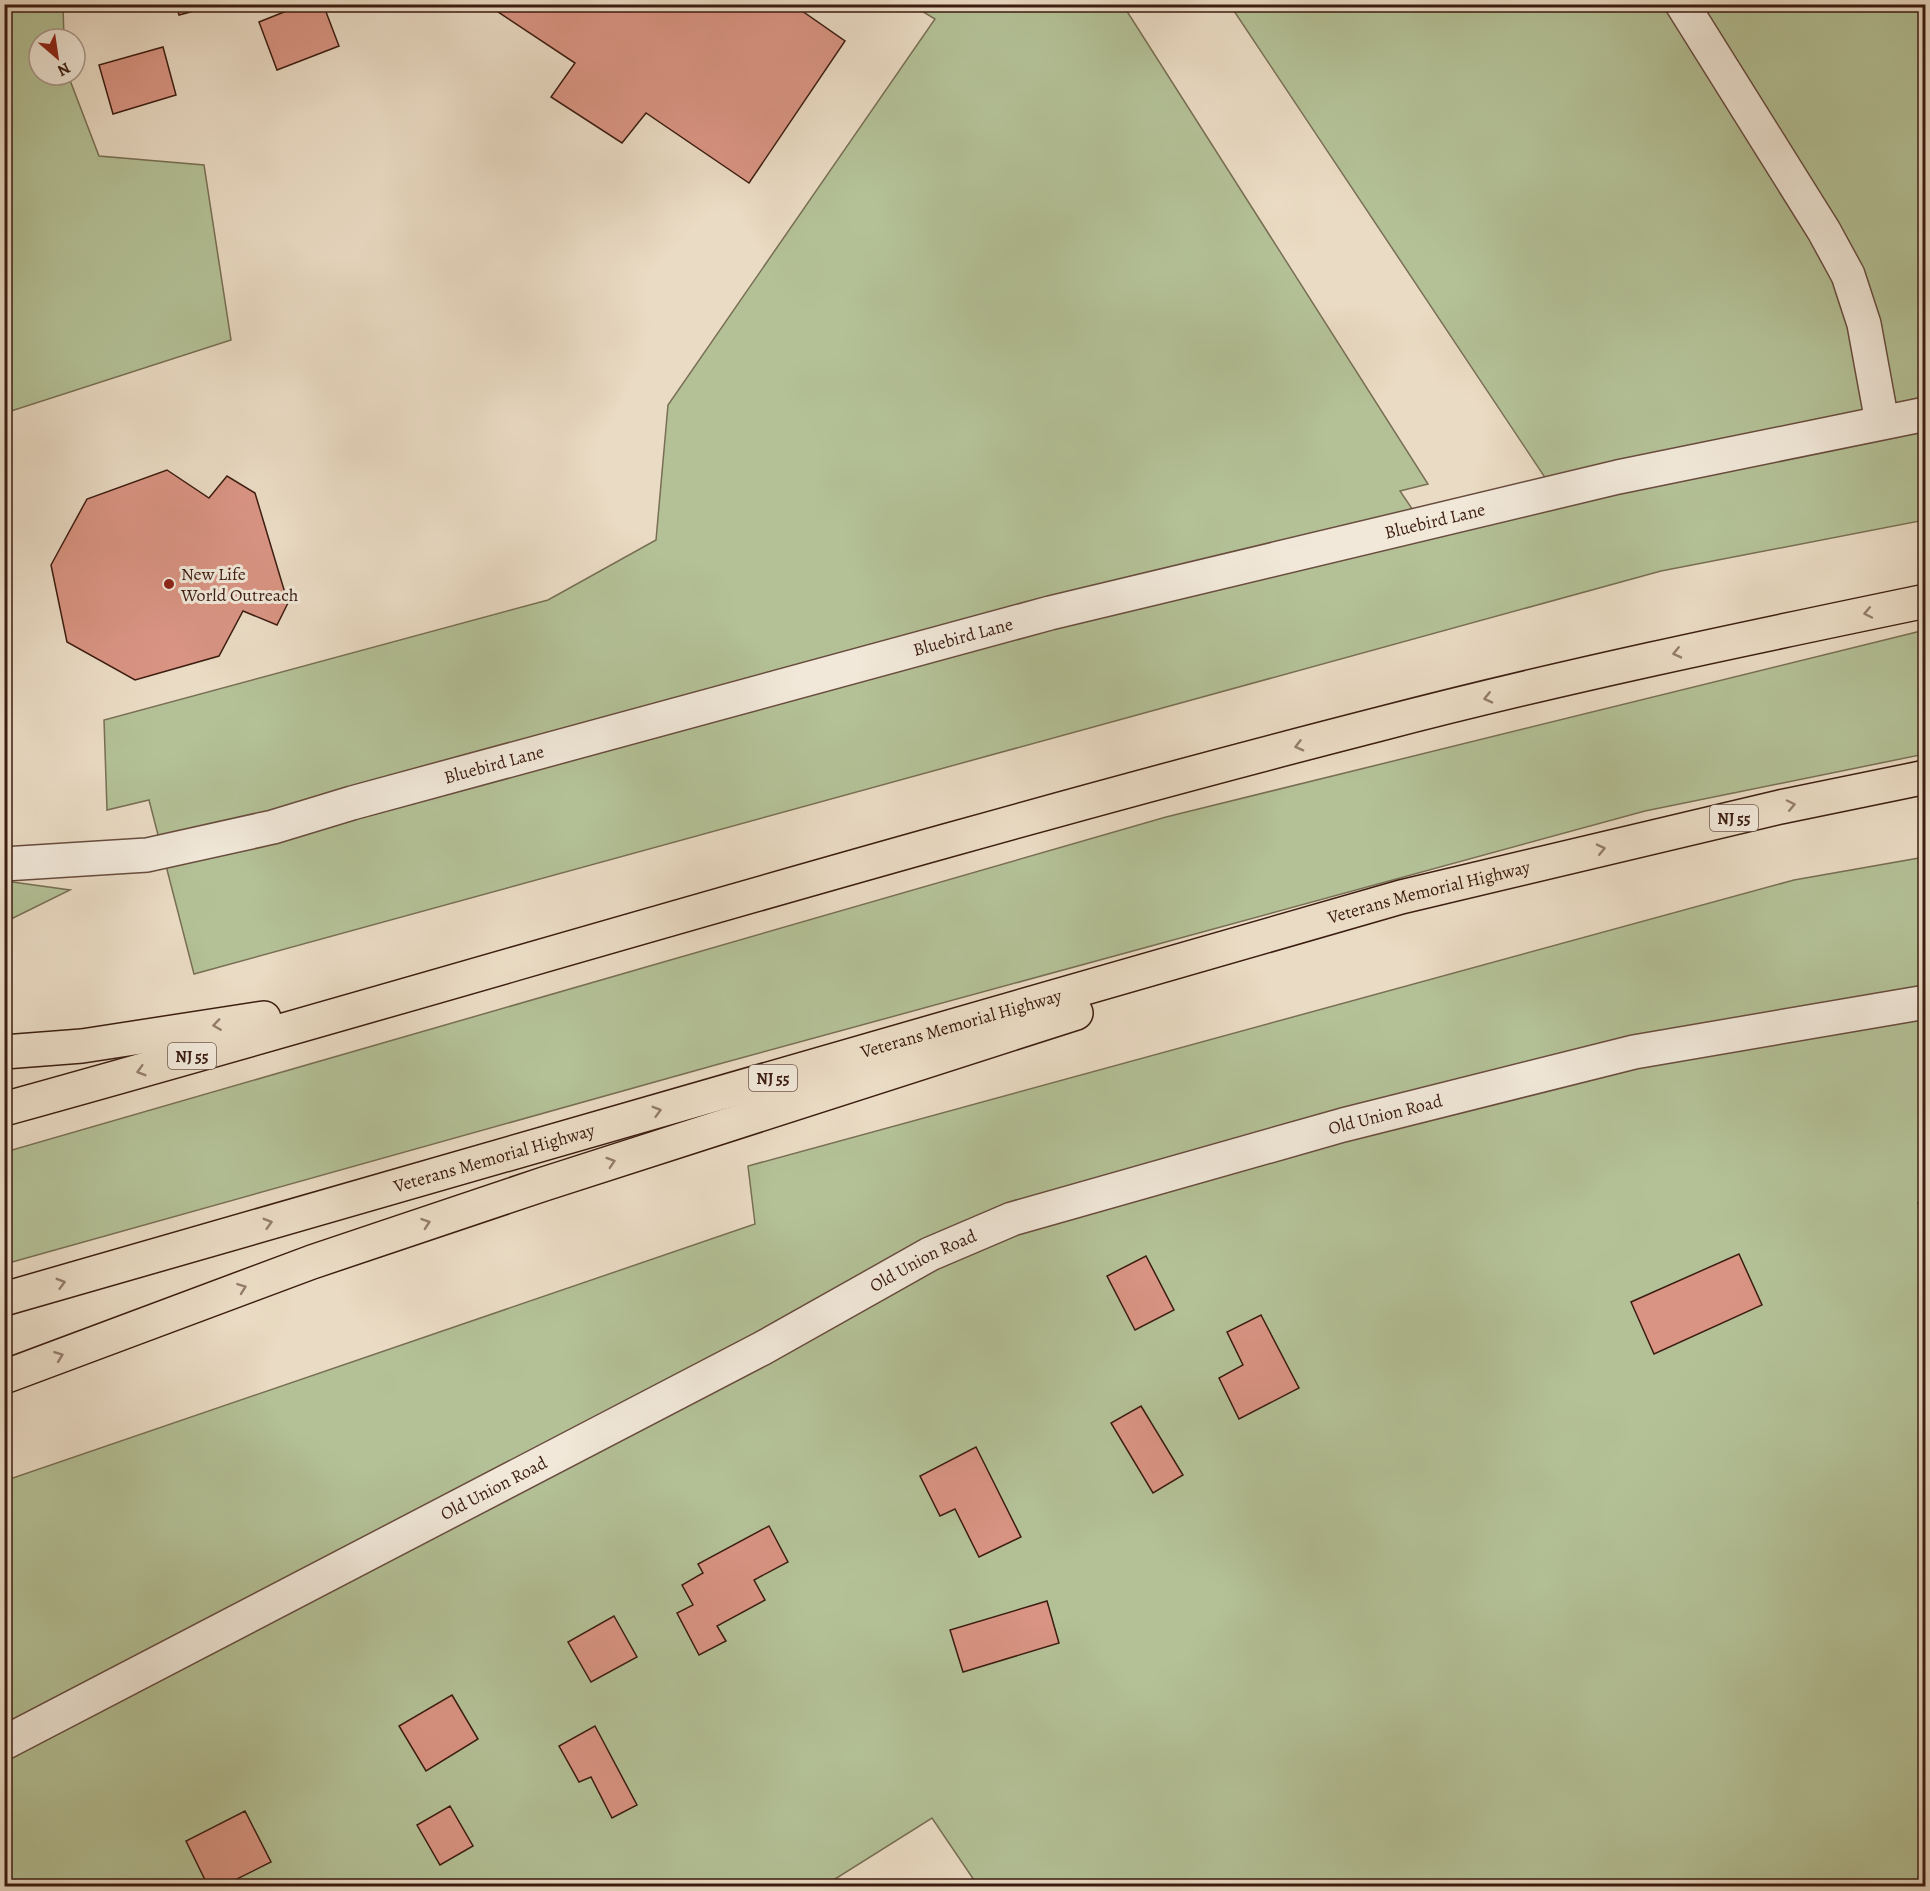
<svg xmlns="http://www.w3.org/2000/svg" width="1930" height="1891" viewBox="0 0 1930 1891" font-family="Alegreya,serif">
<style>
.green{fill:#b4c197;stroke:#786f54;stroke-width:1.5}
.building{fill:#d99483;stroke:#3c1d11;stroke-width:1.5}
.lines{fill:none;stroke-linecap:round;stroke-linejoin:round}
.minor-casing{stroke:#684c3e;stroke-width:36}
.highway-casing{stroke:#3c1d11;stroke-width:36}
.minor{stroke:#f1e8d9;stroke-width:33}
.highway{stroke:#eadbc4;stroke-width:33}
.oneway{stroke:#937c6a}
.poi-dot{fill:#8f2418;stroke:#f1e8d9;stroke-width:2}
.labels{text-anchor:middle;stroke-width:6;stroke-linejoin:round;paint-order:stroke}
.shield{fill:#f1e8d9;stroke:#725a4d;stroke-width:1.5}
.shield-label{font-size:16px;font-weight:bold;fill:#3c1d11}
.street-label{font-size:18px;fill:#3c1d11;stroke:#f1e8d9}
.poi-label{font-size:18px;fill:#3c1d11;stroke:#f1e8d9;text-anchor:start}
</style>
<rect width="100%" height="100%" fill="#eadbc4"/>
<filter id="stains"><feTurbulence type="fractalNoise" baseFrequency=".00333" numOctaves="4"/><feColorMatrix values="0 0 0 0 .2 0 0 0 0 .09 0 0 0 0 .02 0 0 0 .5 -.17"/></filter>
<radialGradient id="worn" r=".72"><stop offset=".6" stop-color="#630" stop-opacity="0"/><stop offset="1" stop-color="#630" stop-opacity=".3"/></radialGradient>
<path class="green" d="M 5,4 L 63,5 L 64,39 L 39,39 L 39,75 L 68,75 L 99,156 L 204,165 L 231,340 L 5,413 Z
M 912,5 L 1123,5 L 1428,484 L 1400,491 L 1419,519 L 1552,488 L 1230,5 L 1925,5 L 1925,520 L 1661,571 L 194,974 L 149,800 L 107,810 L 104,720 L 548,600 L 656,540 L 668,405 L 935,19 Z
M 1925,630 L 1925,754 L 1645,811 L 719,1064 L 5,1264 L 5,1152 L 1166,817 Z
M 1925,857 L 1925,1886 L 978,1886 L 932,1818 L 824,1886 L 5,1886 L 4,1481 L 755,1224 L 748,1166 L 1794,880 Z
M 5,881 L 70,890 L 5,922 Z"/>
<path class="building" d="M 176,4 L 220,4 L 179,15 Z
M 304,4 L 323,4 L 339,46 L 277,70 L 259,22 Z
M 486,4 L 792,4 L 845,41 L 749,183 L 646,113 L 622,143 L 551,97 L 575,63 Z
M 163,47 L 176,95 L 113,114 L 99,65 Z
M 167,470 L 209,498 L 227,476 L 255,493 L 288,603 L 277,625 L 243,611 L 219,656 L 135,680 L 67,642 L 51,565 L 87,499 Z
M 1926,1200 L 1926,1226 L 1918,1203 Z
M 1739,1254 L 1762,1305 L 1654,1354 L 1631,1302 Z
M 1146,1256 L 1174,1310 L 1135,1330 L 1107,1276 Z
M 1261,1315 L 1299,1388 L 1239,1419 L 1219,1378 L 1243,1365 L 1227,1332 Z
M 1141,1406 L 1183,1475 L 1153,1493 L 1111,1423 Z
M 976,1447 L 1021,1537 L 979,1557 L 955,1509 L 940,1516 L 920,1476 Z
M 769,1526 L 788,1562 L 754,1580 L 765,1600 L 717,1626 L 726,1641 L 699,1655 L 677,1613 L 693,1605 L 682,1585 L 703,1573 L 698,1564 Z
M 1047,1601 L 1059,1643 L 963,1672 L 950,1630 Z
M 614,1616 L 637,1657 L 591,1682 L 568,1642 Z
M 452,1695 L 478,1739 L 426,1771 L 399,1726 Z
M 595,1726 L 637,1805 L 612,1818 L 591,1777 L 579,1782 L 559,1746 Z
M 450,1806 L 473,1846 L 440,1865 L 417,1825 Z
M 245,1811 L 271,1862 L 223,1886 L 208,1886 L 186,1841 Z"/>
<g class="lines">
<g class="minor-casing">
<g id="minor">
<path d="M 1682,4 L 1824,231 L 1848,275 L 1864,324 L 1882,422"/>
<path id="s1" d="M 4,864 L 147,855 L 273,827 L 352,803 L 1050,613 L 1618,477 L 1926,414"/>
<path id="s2" d="M 4,1743 L 761,1349 L 930,1254 L 1012,1219 L 1343,1125 L 1634,1052 L 1926,1002"/>
</g>
</g>
<g class="highway-casing">
<g id="highway">
<path d="M 4,1052 L 82,1046 L 264,1018"/>
<path d="M 4,1109 C 463,982 919,842 1380,724 C 1560,677 1743,639 1926,601"/>
<path id="s3" d="M 4,1299 L 1401,897 L 1780,807 L 1926,777"/>
<path d="M 4,1377 L 312,1262 L 544,1184 L 1076,1013"/>
</g>
</g>
<use href="#minor" class="minor"/>
<use href="#highway" class="highway"/>
</g>
<defs><path id="oneway-chevron" d="M-2-3.5L2.5 0L-2 3.5" fill="none" stroke-width="1.6" stroke-linecap="round" stroke-linejoin="round" transform="scale(1.5)"/></defs>
<g class="oneway">
<use href="#oneway-chevron" transform="translate(1868 613) rotate(168)"/>
<use href="#oneway-chevron" transform="translate(1677 653) rotate(167)"/>
<use href="#oneway-chevron" transform="translate(1488 698) rotate(167)"/>
<use href="#oneway-chevron" transform="translate(1299 746) rotate(165)"/>
<use href="#oneway-chevron" transform="translate(1791 805) rotate(-12)"/>
<use href="#oneway-chevron" transform="translate(1601 849) rotate(-13)"/>
<use href="#oneway-chevron" transform="translate(217 1025) rotate(172)"/>
<use href="#oneway-chevron" transform="translate(141 1071) rotate(164)"/>
<use href="#oneway-chevron" transform="translate(657 1111) rotate(-16)"/>
<use href="#oneway-chevron" transform="translate(611 1162) rotate(-18)"/>
<use href="#oneway-chevron" transform="translate(268 1223) rotate(-16)"/>
<use href="#oneway-chevron" transform="translate(426 1223) rotate(-19)"/>
<use href="#oneway-chevron" transform="translate(61 1283) rotate(-16)"/>
<use href="#oneway-chevron" transform="translate(242 1288) rotate(-20)"/>
<use href="#oneway-chevron" transform="translate(59 1356) rotate(-21)"/>
</g>
<circle class="poi-dot" cx="169" cy="584" r="6"/>
<g class="labels">
<g class="shield">
<rect x="1710" y="805" width="48" height="26" rx="4.5"/>
<rect x="168" y="1043" width="48" height="26" rx="4.5"/>
<rect x="749" y="1065" width="48" height="26" rx="4.5"/>
</g>
<g class="shield-label">
<text x="1734" y="824">NJ 55</text>
<text x="192" y="1062">NJ 55</text>
<text x="773" y="1084">NJ 55</text>
</g>
<g class="street-label">
<text dy="6" stroke="none"><textPath href="#s1" startOffset="1474">Bluebird Lane</textPath></text>
<text dy="6" stroke="none"><textPath href="#s1" startOffset="988">Bluebird Lane</textPath></text>
<text dy="6" stroke="none"><textPath href="#s1" startOffset="502">Bluebird Lane</textPath></text>
<text dy="6" stroke="none"><textPath href="#s3" startOffset="1482">Veterans Memorial Highway</textPath></text>
<text dy="6" stroke="none"><textPath href="#s3" startOffset="996">Veterans Memorial Highway</textPath></text>
<text dy="6" stroke="none"><textPath href="#s2" startOffset="1524">Old Union Road</textPath></text>
<text dy="6" stroke="none"><textPath href="#s3" startOffset="510">Veterans Memorial Highway</textPath></text>
<text dy="6" stroke="none"><textPath href="#s2" startOffset="1038">Old Union Road</textPath></text>
<text dy="6" stroke="none"><textPath href="#s2" startOffset="552">Old Union Road</textPath></text>
</g>
<g class="poi-label">
<text x="181" y="580">New Life<tspan x="181" dy="21">World Outreach</tspan></text>
</g>
</g>
<rect width="1930" height="1891" fill="none" stroke="#eadbc4" stroke-width="24"/>
<rect x="6" y="6" width="1918" height="1879" fill="none" stroke="#3c1d11" stroke-width="3"/>
<rect x="12" y="12" width="1906" height="1867" fill="none" stroke="#3c1d11" stroke-width="1.5"/>
<g transform="translate(57 57) rotate(151)"><circle r="28" fill="#f1e8d9" stroke="#a99789" stroke-width="1.5"/>
<path d="M0-4.5L10 22L0 15L-10 22Z" fill="#8f2418"/>
<text y="-9" font-size="16" font-weight="bold" text-anchor="middle" fill="#3c1d11">N</text>
</g>
<rect width="100%" height="100%" filter="url(#stains)"/>
<rect width="100%" height="100%" fill="url(#worn)"/>
</svg>
